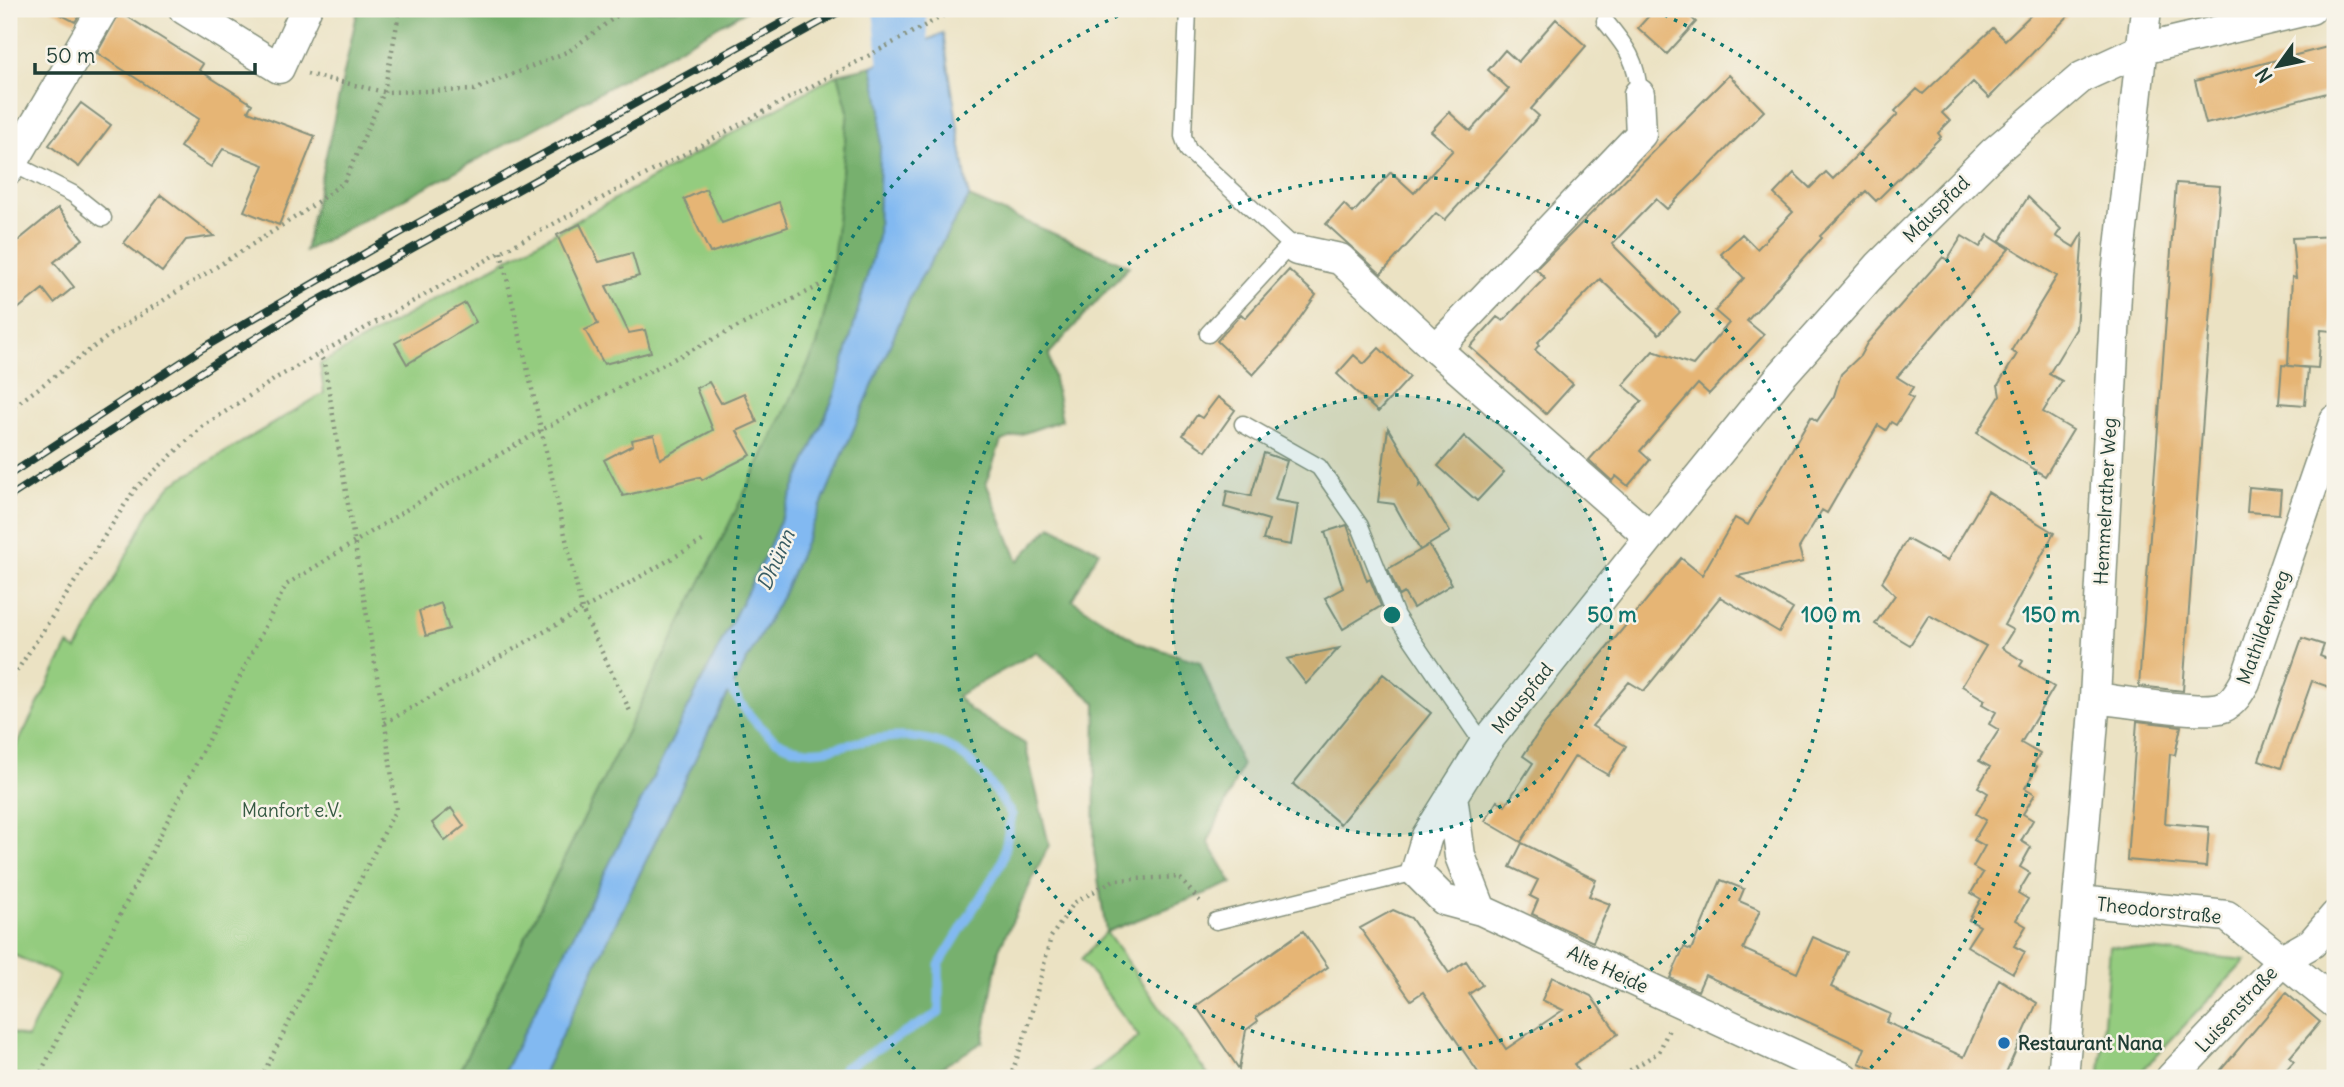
<svg xmlns="http://www.w3.org/2000/svg" width="2344" height="1087" viewBox="0 0 2344 1087" font-family="Delius,sans-serif">
<style>
.green{fill:#94cc7f;stroke:#5a845a;stroke-width:2}
.forest{fill:#77b06e;stroke:#4b7651;stroke-width:2}
.water{fill:#82b9f1;stroke:#507b92;stroke-width:2}
.lines{fill:none;stroke-linecap:round;stroke-linejoin:round}
.stream{stroke:#82b9f1;stroke-width:9}
.river{stroke:#82b9f1;stroke-width:52}
.building{fill:#e6b575}
.service-casing{stroke:#85907c;stroke-width:19}
.minor-casing{stroke:#85907c;stroke-width:33}
.path{stroke:#85907c;stroke-width:4.5;stroke-dasharray:2 5;stroke-linecap:butt}
.service{stroke:#fff;stroke-width:16}
.minor{stroke:#fff;stroke-width:30}
.rail-casing{stroke:#1f3d34;stroke-width:8}
.rail{stroke:#f7f3e8;stroke-width:5;stroke-dasharray:16;stroke-linecap:butt}
.ring{fill:none;stroke:#0f766e;stroke-width:3.5;stroke-dasharray:3.5 7}
.poi-dot{fill:#1f6fb2;stroke:#f7f3e8;stroke-width:2.5}
.labels{text-anchor:middle;stroke-width:5;stroke-linejoin:round;paint-order:stroke}
.street-label{font-size:19px;fill:#1f3d34;stroke:#f7f3e8}
.park-label{font-size:19px;fill:#365a43;stroke:#f7f3e8}
.poi-label{font-size:19px;font-weight:bold;fill:#1f3d34;stroke:#f7f3e8;text-anchor:start}
.water-label{font-size:21px;font-style:italic;fill:#385c63;stroke:#f7f3e8}
.centre{fill:#0f766e;stroke:#f7f3e8;stroke-width:3.5}
.ring-label{font-size:21px;text-anchor:middle;font-weight:bold;fill:#0f766e;stroke:#f7f3e8;stroke-width:5;stroke-linejoin:round;paint-order:stroke}
</style>
<rect width="100%" height="100%" fill="#f7f3e8"/>
<filter id="ink" filterUnits="userSpaceOnUse"><feTurbulence type="fractalNoise" baseFrequency=".0143" numOctaves="2"/><feDisplacementMap in="SourceGraphic" scale="14" xChannelSelector="R" yChannelSelector="G"/><feConvolveMatrix kernelMatrix="1 2 1 2 8 2 1 2 1" color-interpolation-filters="sRGB"/></filter>
<filter id="wash" filterUnits="userSpaceOnUse"><feTurbulence type="fractalNoise" baseFrequency=".00686" numOctaves="4" result="noise"/><feDisplacementMap in="SourceGraphic" scale="28" xChannelSelector="R" yChannelSelector="G"/><feGaussianBlur stdDeviation="1.57" result="paint"/><feColorMatrix in="noise" values="0 0 0 0 0 0 0 0 0 0 0 0 0 0 0 0 0 1.4 0 .05"/><feComposite in="paint" operator="in"/></filter>
<g filter="url(#wash)">
<rect width="100%" height="100%" fill="#ebe2c3"/>
<path class="green" d="M 838,74 L 848,111 L 831,285 L 817,346 L 456,1078 L 9,1078 L 9,1032 L 27,1038 L 59,975 L 9,953 L 9,761 L 68,645 L 77,650 L 150,510 L 172,484 L 324,393 L 320,364 Z
M 1106,932 L 1210,1078 L 1085,1078 L 1139,1037 L 1081,959 Z
M 2110,946 L 2246,960 L 2137,1076 L 2100,1074 Z"/>
<path class="forest" d="M 358,9 L 749,9 L 505,145 L 305,251 Z
M 872,66 L 881,109 L 878,237 L 835,394 L 765,556 L 501,1078 L 456,1078 L 817,346 L 831,285 L 848,111 L 838,74 Z
M 969,197 L 1129,266 L 1049,354 L 1062,420 L 1001,441 L 986,483 L 1018,561 L 1051,526 L 1099,551 L 1072,600 L 1139,643 L 1200,662 L 1242,766 L 1208,842 L 1232,883 L 1106,932 L 1094,851 L 1096,703 L 1036,652 L 957,696 L 970,710 L 1025,744 L 1049,845 L 999,949 L 983,1042 L 924,1078 L 541,1078 L 713,722 L 783,594 L 913,291 Z"/>
<path class="water" d="M 943,33 L 969,197 L 913,291 L 783,594 L 713,722 L 541,1078 L 501,1078 L 765,556 L 835,394 L 878,237 L 881,109 L 872,66 Z"/>
<g class="lines">
<path class="stream" d="M 724,680 C 742,704 760,737 791,747 C 815,755 835,747 859,742 C 941,726 969,749 1012,815 L 1002,862 L 939,965 L 939,1013 L 844,1068 L 835,1078"/>
<path class="river" d="M 899,9 L 911,124"/>
</g>
<g id="blocks">
<path class="building" d="M 50,9 L 83,9 L 75,22 Z
M 1655,9 L 1682,9 L 1696,22 L 1667,54 L 1638,28 Z
M 2037,9 L 2075,9 L 1989,98 L 1973,82 L 1942,113 L 1950,121 L 1938,133 L 1941,137 L 1876,201 L 1866,191 L 1820,236 L 1822,238 L 1747,321 L 1764,335 L 1709,394 L 1698,384 L 1640,451 L 1650,460 L 1628,486 L 1616,476 L 1612,481 L 1589,460 L 1642,401 L 1623,385 L 1653,351 L 1693,365 L 1729,323 L 1715,311 L 1744,278 L 1721,254 L 1742,234 L 1757,249 L 1793,212 L 1774,194 L 1794,173 L 1810,188 L 1826,172 L 1833,179 L 1898,114 L 1895,111 L 1917,89 L 1923,94 L 1993,28 L 2005,40 Z
M 120,12 L 203,64 L 199,70 L 252,104 L 248,111 L 315,136 L 279,225 L 244,211 L 264,165 L 223,149 L 211,167 L 180,147 L 199,119 L 97,53 Z
M 1556,19 L 1586,46 L 1531,109 L 1539,116 L 1445,220 L 1436,213 L 1381,274 L 1326,224 L 1344,204 L 1353,213 L 1391,172 L 1414,193 L 1453,150 L 1431,131 L 1449,112 L 1470,131 L 1509,89 L 1488,70 L 1505,50 L 1518,62 Z
M 2335,45 L 2335,91 L 2206,124 L 2195,81 Z
M 1729,75 L 1764,111 L 1667,209 L 1656,199 L 1612,244 L 1680,312 L 1659,334 L 1600,279 L 1537,343 L 1539,345 L 1535,350 L 1573,384 L 1546,414 L 1470,347 L 1497,317 L 1503,321 L 1545,278 L 1536,269 Z
M 81,103 L 111,125 L 79,167 L 49,145 Z
M 2176,183 L 2220,186 L 2183,691 L 2139,686 Z
M 706,189 L 722,223 L 779,202 L 788,227 L 710,253 L 684,199 Z
M 161,195 L 214,236 L 186,240 L 162,272 L 124,243 Z
M 2028,197 L 2061,229 L 2056,236 L 2074,247 L 2083,232 L 2076,329 L 2049,374 L 2062,381 L 2043,412 L 2073,430 L 2045,476 L 1977,433 L 2000,396 L 1998,385 L 2017,354 L 2011,351 L 2057,276 L 2000,241 Z
M 58,208 L 83,239 L 54,262 L 74,287 L 54,303 L 43,289 L 9,316 L 9,248 Z
M 580,224 L 599,262 L 632,253 L 639,276 L 606,286 L 629,333 L 645,330 L 651,352 L 604,364 L 585,330 L 598,324 L 557,235 Z
M 1988,235 L 2009,249 L 1897,377 L 1913,387 L 1908,395 L 1913,398 L 1896,425 L 1891,422 L 1886,430 L 1878,425 L 1827,513 L 1822,510 L 1799,548 L 1803,562 L 1738,576 L 1793,609 L 1779,632 L 1720,597 L 1644,691 L 1629,682 L 1592,726 L 1626,746 L 1608,775 L 1575,756 L 1521,842 L 1485,821 L 1497,801 L 1505,806 L 1533,763 L 1523,756 L 1542,727 L 1681,558 L 1702,575 L 1735,518 L 1748,525 L 1811,417 L 1817,421 L 1834,396 L 1841,374 L 1860,356 L 1867,343 L 1943,257 L 1947,260 L 1962,236 L 1980,247 Z
M 2335,236 L 2332,331 L 2321,330 L 2318,368 L 2288,366 L 2292,277 L 2296,278 L 2292,238 Z
M 1289,270 L 1316,295 L 1284,341 L 1253,375 L 1217,341 L 1241,314 L 1245,318 Z
M 465,303 L 476,322 L 407,364 L 395,343 Z
M 1379,348 L 1410,377 L 1378,412 L 1337,374 L 1354,355 L 1364,364 Z
M 2282,365 L 2308,368 L 2305,405 L 2279,403 Z
M 709,382 L 721,403 L 744,393 L 757,422 L 737,431 L 751,455 L 702,480 L 700,477 L 623,496 L 604,460 L 633,445 L 632,440 L 654,435 L 660,459 L 713,430 L 696,388 Z
M 1218,397 L 1235,410 L 1206,451 L 1183,435 L 1197,415 L 1202,418 Z
M 1388,428 L 1420,481 L 1419,486 L 1421,484 L 1450,532 L 1420,550 L 1394,504 L 1378,502 Z
M 1464,436 L 1504,472 L 1477,501 L 1438,466 Z
M 1264,453 L 1287,461 L 1275,500 L 1298,504 L 1291,545 L 1263,540 L 1269,520 L 1224,507 L 1227,491 L 1251,496 Z
M 2249,487 L 2281,490 L 2279,514 L 2247,512 Z
M 1988,492 L 2054,533 L 2004,625 L 2013,630 L 2002,648 L 2023,661 L 2020,666 L 2054,687 L 2021,743 L 2040,754 L 2033,765 L 2037,767 L 2025,788 L 2035,794 L 2023,814 L 2033,820 L 2021,841 L 2031,847 L 2020,867 L 2030,873 L 2018,893 L 2028,899 L 2016,920 L 2026,926 L 2014,946 L 2025,952 L 2013,973 L 1967,946 L 1980,926 L 1969,920 L 1981,899 L 1971,893 L 1983,873 L 1973,867 L 1985,846 L 1974,840 L 1986,820 L 1976,814 L 1988,793 L 1978,787 L 1990,767 L 1979,761 L 1999,730 L 1989,724 L 1996,712 L 1982,704 L 1985,700 L 1962,686 L 1986,646 L 1929,615 L 1910,645 L 1875,624 L 1895,595 L 1882,582 L 1907,539 L 1947,561 Z
M 1347,525 L 1367,581 L 1370,579 L 1381,606 L 1343,629 L 1325,598 L 1343,588 L 1325,532 Z
M 1429,545 L 1452,584 L 1413,608 L 1404,593 L 1399,596 L 1388,569 Z
M 441,603 L 449,629 L 426,636 L 419,611 Z
M 2302,638 L 2324,645 L 2320,656 L 2335,662 L 2335,689 L 2312,681 L 2281,768 L 2259,760 Z
M 1339,648 L 1306,684 L 1287,659 Z
M 1383,674 L 1431,713 L 1340,824 L 1293,784 Z
M 2137,721 L 2181,726 L 2175,755 L 2170,754 L 2165,823 L 2209,827 L 2206,867 L 2127,860 Z
M 451,808 L 464,826 L 445,841 L 432,823 Z
M 1522,843 L 1596,880 L 1589,896 L 1610,904 L 1593,942 L 1532,914 L 1538,900 L 1530,896 L 1538,880 L 1510,867 Z
M 1721,880 L 1744,889 L 1739,901 L 1760,910 L 1743,949 L 1797,973 L 1813,937 L 1847,952 L 1831,987 L 1890,1014 L 1886,1022 L 1964,1057 L 1999,979 L 2037,1003 L 2005,1075 L 2012,1078 L 1893,1078 L 1859,1063 L 1865,1048 L 1782,1010 L 1705,975 L 1698,991 L 1670,978 L 1684,947 L 1691,950 Z
M 1393,910 L 1411,918 L 1449,973 L 1466,961 L 1482,985 L 1469,994 L 1506,1049 L 1563,1010 L 1542,1000 L 1552,977 L 1591,996 L 1618,1034 L 1574,1064 L 1584,1078 L 1482,1078 L 1423,992 L 1411,1000 L 1360,928 Z
M 1303,931 L 1328,967 L 1256,1017 L 1258,1021 L 1246,1030 L 1239,1069 L 1196,1006 Z
M 2286,993 L 2320,1022 L 2290,1057 L 2294,1061 L 2279,1078 L 2214,1078 Z"/>
</g>
</g>
<g filter="url(#ink)">
<use href="#blocks" fill-opacity="0" stroke="#85907c" stroke-width="2"/>
<g class="lines">
<g class="service-casing">
<path id="service" d="M 1188,9 L 1183,136 L 1188,150 L 1297,250
M 1605,21 C 1626,47 1637,59 1639,94
M 12,163 L 73,194 L 103,218
M 1208,334 L 1291,244
M 1243,424 L 1319,467 L 1360,526 L 1396,616 L 1484,745
M 1216,921 L 1416,872"/>
</g>
<g class="minor-casing">
<path id="minor" d="M 184,9 L 279,68 L 306,9
M 9,169 L 103,9
M 1297,250 L 1340,259 L 1436,349 L 1650,537
M 1436,349 L 1641,134 L 1639,94
M 2095,698 C 2121,701 2202,715 2223,707 C 2233,703 2240,691 2245,682 L 2335,420
M 1452,795 L 1460,856 L 1481,910 L 1844,1078
M 2079,901 L 2227,916 L 2335,1003
M 1481,910 L 1444,900 L 1416,872 L 1427,836 L 1484,745 L 1650,537 L 1780,377 L 1879,266 L 1994,152 L 2082,77 L 2143,49 L 2311,9
M 2063,1078 L 2095,698 L 2117,275 L 2146,9
M 2171,1078 L 2284,959 L 2312,943 L 2335,916"/>
</g>
<path class="path" d="M 307,74 L 384,92 L 474,90 L 569,51 L 626,9
M 501,252 L 582,610 L 630,711
M 9,410 L 118,329 L 305,211 L 344,182 L 384,92 L 400,9
M 9,683 L 135,489 L 202,427 L 278,377 L 501,252 L 956,9
M 385,723 L 704,540
M 38,1078 L 286,585 L 443,487 L 540,431 L 632,380 L 823,284
M 261,1078 L 396,809 L 385,723 L 324,362 L 319,354
M 1010,1078 L 1028,1027 L 1051,937 L 1074,903 L 1114,880 L 1179,877 L 1202,904
M 1618,1078 L 1659,1052 L 1670,1027"/>
<use href="#service" class="service"/>
<use href="#minor" class="minor"/>
<g class="rail-casing">
<path id="rail" d="M 9,475 L 203,348 L 398,234 L 807,9
M 9,497 L 220,360 L 310,305 L 844,9"/>
</g>
<use href="#rail" class="rail"/>
</g>
</g>
<circle cx="1392" cy="615" r="220" fill="#0f766e" fill-opacity=".12"/>
<g class="ring">
<circle cx="1392" cy="615" r="220"/>
<circle cx="1392" cy="615" r="439"/>
<path d="M922 1077A659 659 0 0 1 1129 11M1655 11A659 659 0 0 1 1862 1077"/>
</g>
<circle class="poi-dot" cx="2004" cy="1043" r="7"/>
<g class="labels">
<g class="street-label">
<text transform="translate(1936 209) rotate(-45)" y="7">Mauspfad</text>
<text transform="translate(2105 501) rotate(-87)" y="7">Hemmelrather Weg</text>
<text transform="translate(2263 627) rotate(-70)" y="7">Mathildenweg</text>
<text transform="translate(1522 698) rotate(-51)" y="7">Mauspfad</text>
<text transform="translate(2159 910) rotate(6)" y="7">Theodorstraße</text>
<text transform="translate(1608 969) rotate(25)" y="7">Alte Heide</text>
<text transform="translate(2236 1009) rotate(-47)" y="7">Luisenstraße</text>
</g>
<g class="park-label">
<text x="292" y="817">Manfort e.V.</text>
</g>
<g class="poi-label">
<text x="2018" y="1050">Restaurant Nana</text>
</g>
<g class="water-label">
<text transform="translate(776 560) rotate(-66)" y="7">Dhünn</text>
</g>
</g>
<circle cx="1392" cy="615" r="10" class="centre"/>
<g class="ring-label">
<text x="1612" y="622">50 m</text>
<text x="1831" y="622">100 m</text>
<text x="2051" y="622">150 m</text>
</g>
<rect width="2344" height="1087" fill="none" stroke="#f7f3e8" stroke-width="35"/>
<g transform="translate(2278 66) rotate(237)" stroke="#f7f3e8" stroke-width="5" paint-order="stroke">
<path d="M0-5L12 26L0 18L-12 26Z" fill="#1f3d34"/>
<text y="-10" font-size="19" font-weight="bold" text-anchor="middle" fill="#1f3d34">N</text>
</g>
<path d="M35 63v10h220v-10" fill="none" stroke="#1f3d34" stroke-width="3.5"/>
<text x="46" y="63" font-size="21" fill="#1f3d34" stroke="#f7f3e8" stroke-width="5" paint-order="stroke">50 m</text>
</svg>
